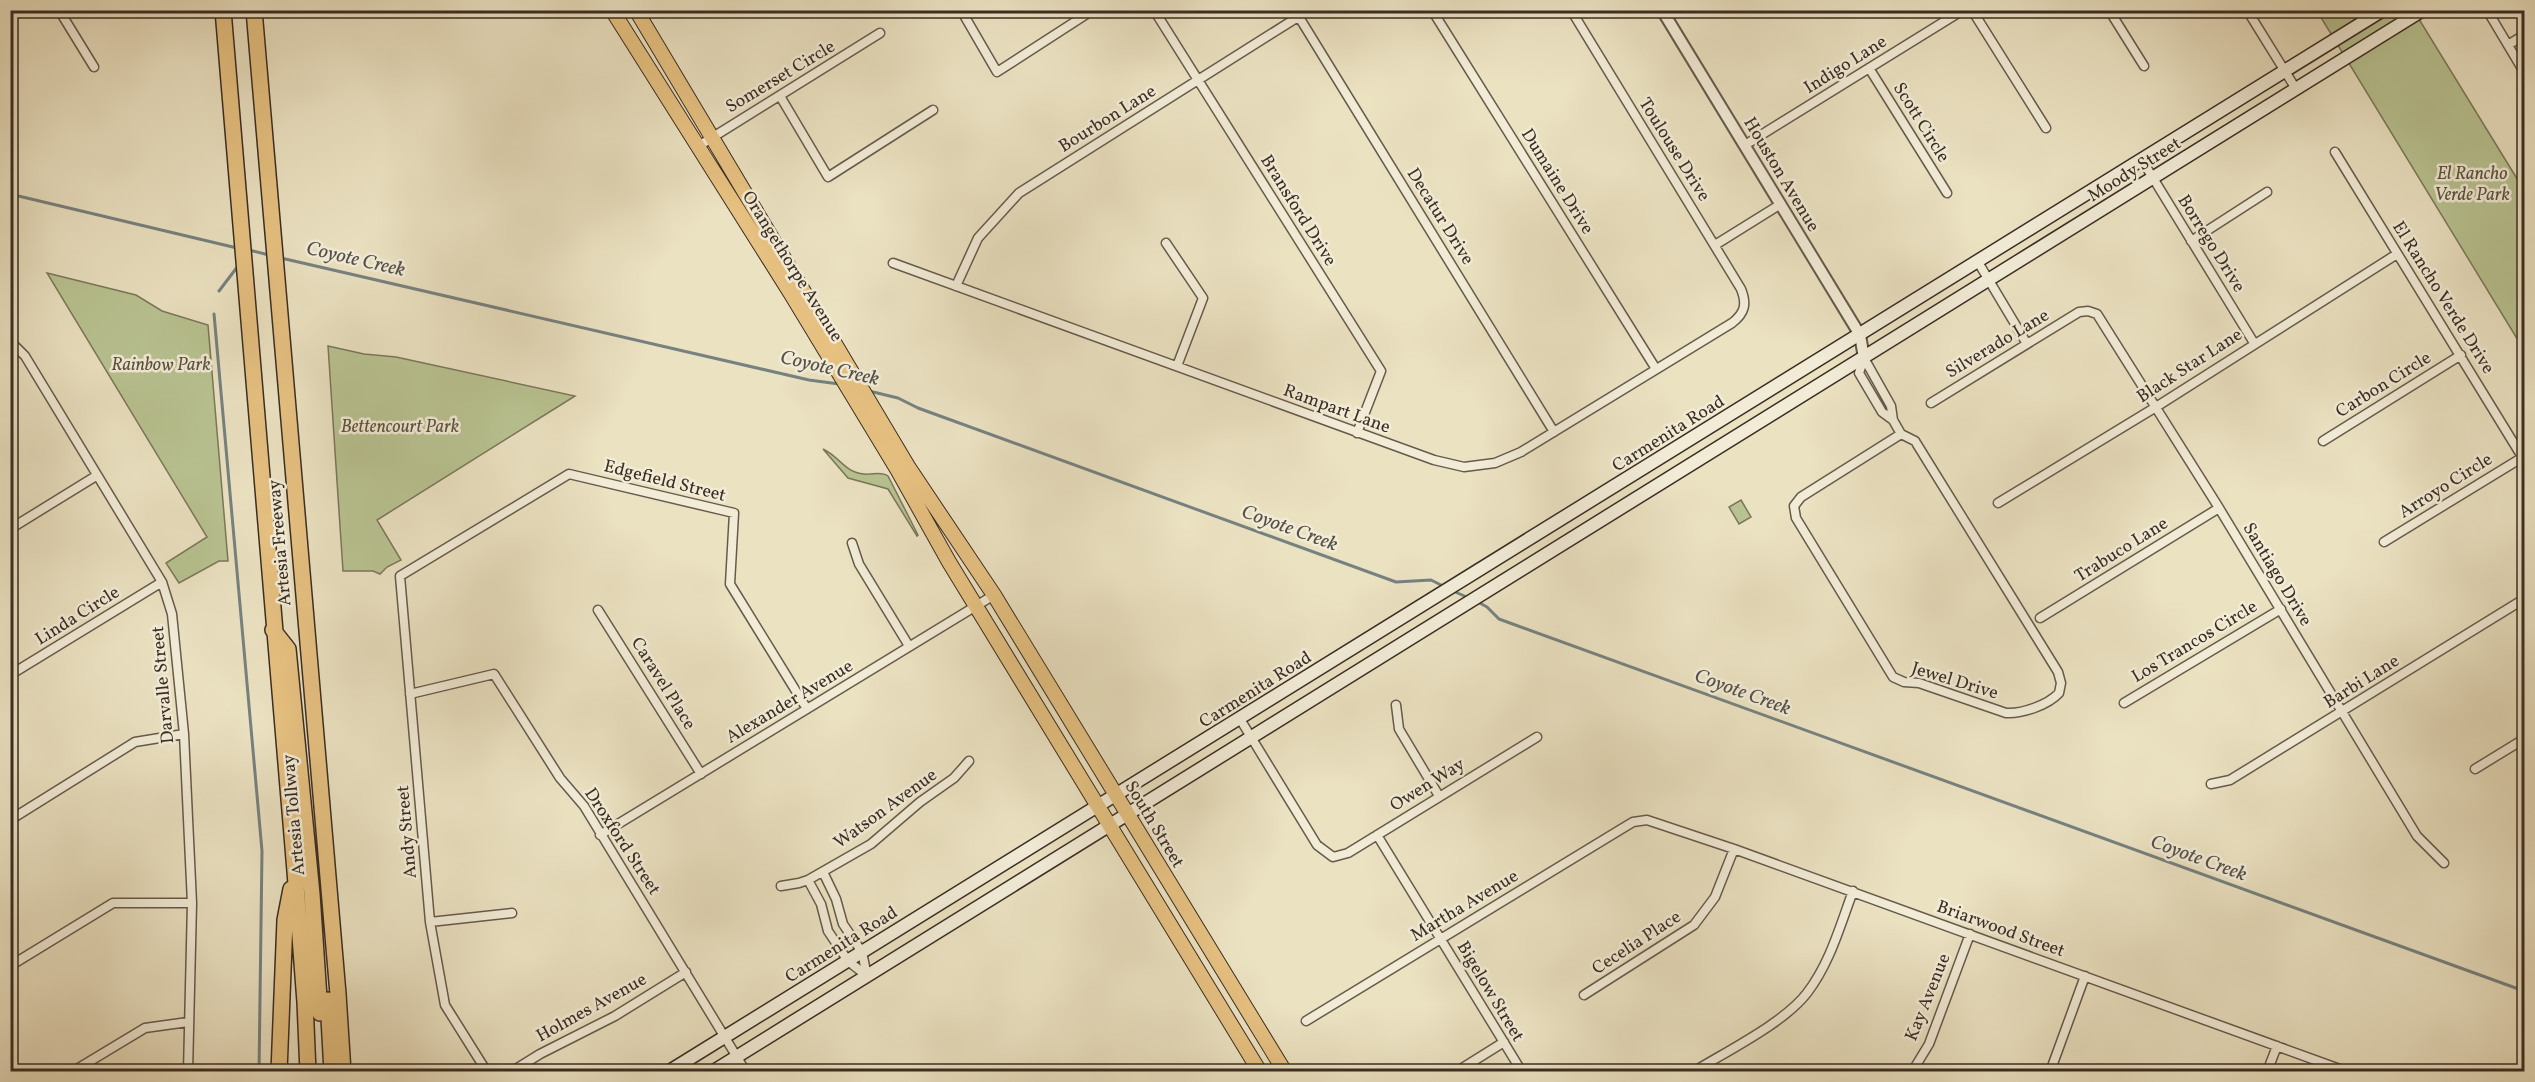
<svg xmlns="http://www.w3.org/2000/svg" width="2535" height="1082" viewBox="0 0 2535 1082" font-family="Vollkorn,serif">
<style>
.green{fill:#b9c392;stroke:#7a785b;stroke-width:1.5}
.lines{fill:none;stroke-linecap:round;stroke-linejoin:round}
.stream{stroke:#768280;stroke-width:3}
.minor-casing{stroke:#665a4c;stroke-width:11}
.tertiary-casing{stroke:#665a4c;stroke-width:14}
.secondary-casing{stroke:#3a2d24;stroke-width:15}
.primary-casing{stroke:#3a2d24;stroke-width:16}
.motorway-casing{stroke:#3a2d24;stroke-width:18}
.minor{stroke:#f2ecd7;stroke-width:8}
.tertiary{stroke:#f2ecd7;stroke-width:10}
.secondary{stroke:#f2ecd7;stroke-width:12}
.primary{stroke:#e6c181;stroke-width:14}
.motorway{stroke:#e6c181;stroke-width:15}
.labels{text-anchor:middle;stroke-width:5;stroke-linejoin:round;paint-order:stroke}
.street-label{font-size:18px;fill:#3a2d24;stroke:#f2ecd7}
.park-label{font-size:18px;font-style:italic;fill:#5a5240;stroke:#f2ecd7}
.water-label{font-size:20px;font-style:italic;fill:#53504a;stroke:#f2ecd7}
</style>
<rect width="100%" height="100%" fill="#ebe2c2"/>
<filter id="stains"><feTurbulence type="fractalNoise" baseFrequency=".00333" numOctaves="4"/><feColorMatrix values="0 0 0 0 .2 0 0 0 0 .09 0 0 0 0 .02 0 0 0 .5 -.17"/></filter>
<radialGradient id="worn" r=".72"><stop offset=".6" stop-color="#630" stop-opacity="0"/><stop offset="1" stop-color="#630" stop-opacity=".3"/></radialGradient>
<path class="green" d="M 2317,11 L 2414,11 L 2524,190 L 2524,350 Z
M 47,273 L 136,295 L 162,311 L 208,325 L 228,561 L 219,561 L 179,583 L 166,563 L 207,537 Z
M 328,346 L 364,354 L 396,357 L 575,396 L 377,520 L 401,560 L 387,567 L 380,574 L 373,571 L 343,571 Z
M 823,449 C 840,457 844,472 864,474 C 873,475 881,471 888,476 L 918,535 L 917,536 L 888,489 L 848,478 Z
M 1741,500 L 1751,517 L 1739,524 L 1729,507 Z"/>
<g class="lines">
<path class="stream" d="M 10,194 L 237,248
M 249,250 L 269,255
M 281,258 L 809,380 L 839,384
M 219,291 L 238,266
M 214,314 L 262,851 L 259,1072
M 869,391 L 898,398 L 918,408 L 1396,582 L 1431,580 L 1445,587
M 1453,591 L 1469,598
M 1478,602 L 1487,607 L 1499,619 L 2524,991"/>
<g class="minor-casing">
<path id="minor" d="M 59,10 L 94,67
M 961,10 L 997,72 L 1093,10
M 1154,10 L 1381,371 L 1357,433
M 1432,10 L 1656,369
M 1972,10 L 2046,128
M 2109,10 L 2144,66
M 2247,10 L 2296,89
M 2487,10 L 2524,72
M 1299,17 L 1554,432
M 2508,45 L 2524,35
M 1869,68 L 1947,193
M 780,96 L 828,177 L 933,110
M 1745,145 L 1963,10
M 697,147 L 880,33
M 2335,152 L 2524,460
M 2142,160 L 2254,343
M 2191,241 L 2267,192
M 1166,243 L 1203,298 L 1177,366
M 1715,245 L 1781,204
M 1978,262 L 2027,344
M 893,263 L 1434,460 L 1464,467 L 1495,463 L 1521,452 L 1732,323 C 1745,313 1747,304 1741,289 L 1571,10
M 956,286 L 978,238 L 1019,193 L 1309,10
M 10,341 L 25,356 L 162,582 L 172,614 L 184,734 L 192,903 L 188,1072
M 1864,358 L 1859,373 L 1882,412 L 1893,420 L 1901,434 L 1915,441 L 2058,672 L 2061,683 L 2059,693 C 2048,705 2022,714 2006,713 L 1919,683 L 1904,682 L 1893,677 L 1796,518 L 1794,506 L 1801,497 L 1901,434
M 1864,358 L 1891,406 L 1893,420
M 1931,403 L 2079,312 L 2088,311 L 2097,314 L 2219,508 L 2417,836 L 2444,863
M 2323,441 L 2461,355
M 1998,503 L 2156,407 L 2397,254
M 10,529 L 96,476
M 2384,542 L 2523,457
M 852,543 L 859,564 L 909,646
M 598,610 L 701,774
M 2040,618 L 2219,508
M 10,675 L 162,582
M 410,694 L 494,674 L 560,778 L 584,806 L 746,1072
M 2124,703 L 2281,609
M 1396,705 L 1399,729 L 1439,796
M 1240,719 L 1317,845 L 1333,857 L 1348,853 L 1537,737
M 2475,769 L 2524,739
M 2211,784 L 2230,780 L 2524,599
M 10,820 L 135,742 L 184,734
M 600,835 L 994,595
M 1377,835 L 1522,1072
M 823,872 L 836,899 L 843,924 L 862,952 L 867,976
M 808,880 L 821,904 L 828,931 L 848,961 L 867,976
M 781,886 L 799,883 L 808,880 L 871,844 L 920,802 L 954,778 L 969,761
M 430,922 L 512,913
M 10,966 L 113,903 L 192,903
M 1584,995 L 1694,925 L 1715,897 L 1734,849
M 1306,1021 L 1623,828 L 1633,822 L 1647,820 L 1734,849 L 2348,1072
M 72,1072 L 145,1028 L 188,1022
M 487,1072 L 445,1005 L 430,922 L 400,576 L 569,474 L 734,513 L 730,584 L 807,709
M 511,1072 L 540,1054 L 615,1016 L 686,972
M 1456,1072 L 1504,1042
M 1693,1072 C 1727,1051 1784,1023 1807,993 C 1830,963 1840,926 1853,891
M 1912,1072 L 1929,1044 L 1970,934
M 2050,1072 L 2085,976
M 2267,1072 L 2277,1046"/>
</g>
<g class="tertiary-casing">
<path id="tertiary" d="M 1662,10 L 1860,335 L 1864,358"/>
</g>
<g class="secondary-casing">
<path id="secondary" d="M 668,1072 L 2383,10
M 712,1072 L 2423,10"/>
</g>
<g class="primary-casing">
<path id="primary" d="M 612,10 L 791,294 L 897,469 L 949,562 L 1260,1072
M 636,10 L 909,468 L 994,595 L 1285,1072"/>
</g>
<g class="motorway-casing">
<path id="motorway" d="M 223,10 L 295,871 L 305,1002 L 308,1072
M 254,10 L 338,994 L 343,1072
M 273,630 L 288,649 L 312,894 L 320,1013
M 328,1000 L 332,1072
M 279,1072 L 285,920 L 291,889"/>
</g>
<use href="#minor" class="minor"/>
<use href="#tertiary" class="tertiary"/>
<use href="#secondary" class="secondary"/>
<use href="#primary" class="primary"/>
<use href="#motorway" class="motorway"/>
</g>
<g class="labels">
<g class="street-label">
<text transform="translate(1845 64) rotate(-32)" y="6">Indigo Lane</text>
<text transform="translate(780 76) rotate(-31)" y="6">Somerset Circle</text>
<text transform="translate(1107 118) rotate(-32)" y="6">Bourbon Lane</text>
<text transform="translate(1922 122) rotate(58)" y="6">Scott Circle</text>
<text transform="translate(1675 149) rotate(58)" y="6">Toulouse Drive</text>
<text transform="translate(2134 169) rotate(-32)" y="6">Moody Street</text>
<text transform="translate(1782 174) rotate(59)" y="6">Houston Avenue</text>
<text transform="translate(1558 181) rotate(58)" y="6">Dumaine Drive</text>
<text transform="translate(1299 210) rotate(58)" y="6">Bransford Drive</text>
<text transform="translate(1441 216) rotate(58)" y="6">Decatur Drive</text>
<text transform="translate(2212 243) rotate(58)" y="6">Borrego Drive</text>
<text transform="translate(793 266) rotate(58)" y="6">Orangethorpe Avenue</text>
<text transform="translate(2444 297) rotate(58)" y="6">El Rancho Verde Drive</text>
<text transform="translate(1997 343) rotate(-31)" y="6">Silverado Lane</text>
<text transform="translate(2189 365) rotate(-33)" y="6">Black Star Lane</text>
<text transform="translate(2383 384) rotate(-32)" y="6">Carbon Circle</text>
<text transform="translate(1337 408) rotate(20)" y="6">Rampart Lane</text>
<text transform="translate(1668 433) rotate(-32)" y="6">Carmenita Road</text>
<text transform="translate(665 480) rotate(14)" y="6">Edgefield Street</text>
<text transform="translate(2445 485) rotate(-32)" y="6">Arroyo Circle</text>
<text transform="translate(279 543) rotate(-95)" y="6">Artesia Freeway</text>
<text transform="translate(2121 549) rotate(-32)" y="6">Trabuco Lane</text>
<text transform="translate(2278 574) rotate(59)" y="6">Santiago Drive</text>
<text transform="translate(77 615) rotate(-32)" y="6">Linda Circle</text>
<text transform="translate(2194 641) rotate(-31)" y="6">Los Trancos Circle</text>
<text transform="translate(1955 680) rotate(17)" y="6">Jewel Drive</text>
<text transform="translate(2361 681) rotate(-32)" y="6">Barbi Lane</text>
<text transform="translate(664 683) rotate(58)" y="6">Caravel Place</text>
<text transform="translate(162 685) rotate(-95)" y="6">Darvalle Street</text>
<text transform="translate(1255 689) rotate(-32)" y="6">Carmenita Road</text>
<text transform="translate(789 701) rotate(-31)" y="6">Alexander Avenue</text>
<text transform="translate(1427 784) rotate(-32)" y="6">Owen Way</text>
<text transform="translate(885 808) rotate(-36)" y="6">Watson Avenue</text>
<text transform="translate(293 815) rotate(-95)" y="6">Artesia Tollway</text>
<text transform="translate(1155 824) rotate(59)" y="6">South Street</text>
<text transform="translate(406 832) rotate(-95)" y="6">Andy Street</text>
<text transform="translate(623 841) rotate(57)" y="6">Droxford Street</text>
<text transform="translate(1464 905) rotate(-31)" y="6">Martha Avenue</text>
<text transform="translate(2001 928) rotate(20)" y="6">Briarwood Street</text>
<text transform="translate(1636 942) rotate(-33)" y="6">Cecelia Place</text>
<text transform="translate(841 944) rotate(-32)" y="6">Carmenita Road</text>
<text transform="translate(1491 991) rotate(59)" y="6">Bigelow Street</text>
<text transform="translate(1927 997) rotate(-68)" y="6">Kay Avenue</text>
<text transform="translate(591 1007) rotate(-29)" y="6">Holmes Avenue</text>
</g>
<g class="park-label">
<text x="2472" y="179">El Rancho<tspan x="2472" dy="21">Verde Park</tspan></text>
<text x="161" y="370">Rainbow Park</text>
<text x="400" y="432">Bettencourt Park</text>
</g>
<g class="water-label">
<text transform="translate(356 258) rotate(13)" y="7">Coyote Creek</text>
<text transform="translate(830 367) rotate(13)" y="7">Coyote Creek</text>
<text transform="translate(1290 527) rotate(20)" y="7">Coyote Creek</text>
<text transform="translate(1743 691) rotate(20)" y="7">Coyote Creek</text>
<text transform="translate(2199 857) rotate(20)" y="7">Coyote Creek</text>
</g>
</g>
<rect width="2535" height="1082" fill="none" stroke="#ebe2c2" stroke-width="36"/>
<rect x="12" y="12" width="2511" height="1058" fill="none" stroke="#3a2d24" stroke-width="3"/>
<rect x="18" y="18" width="2499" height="1046" fill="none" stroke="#3a2d24" stroke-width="1.5"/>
<rect width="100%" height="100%" filter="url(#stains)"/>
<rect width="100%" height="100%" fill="url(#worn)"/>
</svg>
